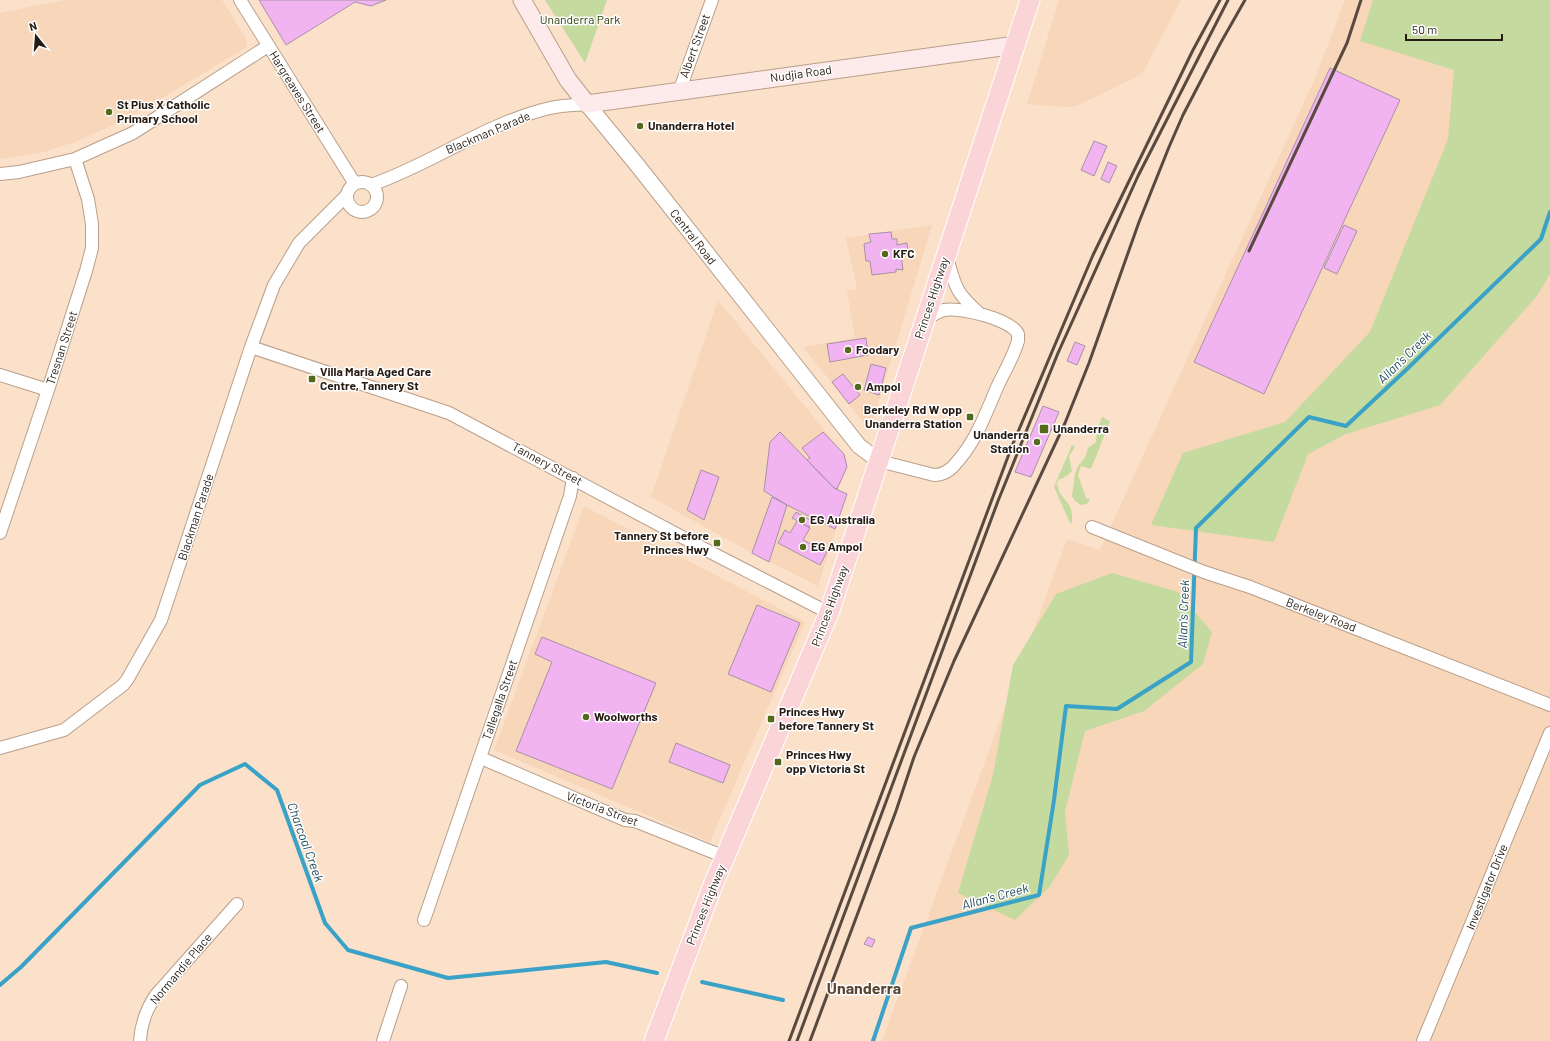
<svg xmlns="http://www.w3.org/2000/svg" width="1550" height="1041" viewBox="0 0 1550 1041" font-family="Barlow,sans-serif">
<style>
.built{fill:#f7d6ba}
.green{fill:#c4da9f}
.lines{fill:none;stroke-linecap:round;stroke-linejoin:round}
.stream{stroke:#3aa2c6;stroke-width:4}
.building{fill:#f2b4f1;stroke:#a790a7}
.minor-casing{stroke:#b99f8a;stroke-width:14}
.tertiary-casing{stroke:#b99f8a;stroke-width:17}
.secondary-casing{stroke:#b99f8a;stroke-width:19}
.primary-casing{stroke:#fff;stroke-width:21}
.minor{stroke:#fff;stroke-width:12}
.tertiary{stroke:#fff;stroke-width:15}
.secondary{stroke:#fdeaeb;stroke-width:17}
.primary{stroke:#fad4d7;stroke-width:19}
.rail{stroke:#584a3f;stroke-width:3}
.poi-dot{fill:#546a1a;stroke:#fff;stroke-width:1.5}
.labels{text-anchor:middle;stroke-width:3;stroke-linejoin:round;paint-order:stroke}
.park-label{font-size:12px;fill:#2b3a00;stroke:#fff}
.street-label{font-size:12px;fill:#251b13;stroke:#fff}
.poi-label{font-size:12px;font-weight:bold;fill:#251b13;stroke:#fff;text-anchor:start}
.water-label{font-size:13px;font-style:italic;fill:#214c5c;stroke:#fff}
.district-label{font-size:16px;font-weight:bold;fill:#5c4633;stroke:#fff}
</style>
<rect width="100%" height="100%" fill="#fce1ca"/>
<path class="built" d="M 64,0 L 222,0 L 246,38 L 247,45 L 242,50 L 127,119 L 75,142 L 44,152 L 0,159 L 0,13 Z
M 1059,0 L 1181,0 L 1142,74 L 1077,106 L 1067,107 L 1027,104 Z
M 1345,0 L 1550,0 L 1550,1041 L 882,1041 L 1067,539 L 1100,550 L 1315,78 Z
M 932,225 L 871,427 L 867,427 L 803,347 L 855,338 L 847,291 L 857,289 L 846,238 Z
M 718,300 L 844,454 L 847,467 L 837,489 L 847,494 L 818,586 L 752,553 L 651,497 Z
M 584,506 L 805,622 L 710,842 L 494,750 Z"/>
<path class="green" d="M 545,0 L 607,0 L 585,63 Z
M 1373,0 L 1550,0 L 1550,274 L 1537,296 L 1440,405 L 1346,434 L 1308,454 L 1274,542 L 1151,525 L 1183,453 L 1285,422 L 1370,332 L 1448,139 L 1454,70 L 1360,41 Z
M 1102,417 L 1110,421 L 1091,469 L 1081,466 L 1078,475 L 1086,498 L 1090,499 L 1087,504 L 1081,505 L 1075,501 L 1072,496 L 1075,474 L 1078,466 L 1085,458 L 1088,448 L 1096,442 L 1097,430 Z
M 1072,445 L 1075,447 L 1069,456 L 1072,471 L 1068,475 L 1061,479 L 1059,479 L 1056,485 L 1058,486 C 1058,499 1077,502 1071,525 L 1054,487 Z
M 1112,573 L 1178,592 L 1212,632 L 1203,664 L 1144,711 L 1085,731 L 1065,812 L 1069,855 L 1050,886 L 1015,920 L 958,893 L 993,775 L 1013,665 L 1056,594 Z"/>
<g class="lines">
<path class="stream" d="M 702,982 L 783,1000
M 0,985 L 21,967 L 200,785 L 245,764 L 277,790 L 325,923 L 348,950 L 448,978 L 606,962 L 657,973
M 853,993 L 890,990
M 873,1041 L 911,928 L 1039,895 L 1054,800 L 1066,706 L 1117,709 L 1191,662 L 1196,528 L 1309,417 L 1346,426 L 1407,369 L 1541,239 L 1550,212"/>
</g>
<path class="building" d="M 259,0 L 386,0 L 371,6 L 355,2 L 286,45 Z
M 1330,68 L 1400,100 L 1264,394 L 1194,362 Z
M 1094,141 L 1107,146 L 1094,176 L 1081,170 Z
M 1108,162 L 1117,166 L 1109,183 L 1101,179 Z
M 1344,225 L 1357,231 L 1337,274 L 1324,268 Z
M 891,232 L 892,239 L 897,239 L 897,245 L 907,243 L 908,253 L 901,254 L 903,270 L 896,269 L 896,272 L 872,275 L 870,261 L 866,261 L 864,244 L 871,242 L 869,234 Z
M 866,338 L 868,355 L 830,362 L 827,344 Z
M 1075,342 L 1085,346 L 1077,365 L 1067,361 Z
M 871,364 L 886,368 L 879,395 L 864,390 Z
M 843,374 L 860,395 L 849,404 L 832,382 Z
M 1043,406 L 1059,412 L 1031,477 L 1015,472 Z
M 780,432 L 834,488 L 847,494 L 835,529 L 787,505 L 764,491 L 770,442 Z
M 823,432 L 844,454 L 847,467 L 837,489 L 834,488 L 807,460 L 810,458 L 802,448 Z
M 701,470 L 719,477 L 704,520 L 687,510 Z
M 772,497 L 787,505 L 769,562 L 752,553 Z
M 796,512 L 812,521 L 809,527 L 792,518 Z
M 797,521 L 810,528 L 803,540 L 827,552 L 820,565 L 778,543 L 785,530 L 790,533 Z
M 757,605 L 800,623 L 771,692 L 728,674 Z
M 542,637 L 656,683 L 612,789 L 516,751 L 552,662 L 535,654 Z
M 676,743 L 730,765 L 723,783 L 669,762 Z
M 868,937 L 875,940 L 872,947 L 864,944 Z"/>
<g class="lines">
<g class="minor-casing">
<path id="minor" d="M 240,0 L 355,184
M 679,92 L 712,0
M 0,174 L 19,172 L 75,159 L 133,133 L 268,46
M347 197a15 15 0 1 1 30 0a15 15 0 1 1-30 0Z
M 371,185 C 432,164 486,123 550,108 C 562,105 575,105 587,104
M 947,257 C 955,287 956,293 980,314
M 251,347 L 449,413 L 714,554 L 829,613
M 0,375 L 48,390
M 879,461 L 934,475 C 944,475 951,470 957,462 C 977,440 987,410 999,383 C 1006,369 1014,355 1018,341 L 1018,334 C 1011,319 960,307 944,310 C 937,312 931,316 925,320
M 1092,527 L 1204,572 L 1250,587 L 1550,705
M 0,533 L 48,390 L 86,271 L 92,248 L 92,224 L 88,199 L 75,159
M 0,748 L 64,730 L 123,685 L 127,680 L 161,620 L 251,347 L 274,285 L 299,243 L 347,195
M 481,758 L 625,820 L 635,821 L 725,857
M 424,920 L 570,496 L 573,478
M 140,1041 C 141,1023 146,1010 156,995 L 237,904
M 383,1041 L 401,986
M 1423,1041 L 1550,733"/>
</g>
<g class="tertiary-casing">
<path id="tertiary" d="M 587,104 L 638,166 L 859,446 L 879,461"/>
</g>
<g class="secondary-casing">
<path id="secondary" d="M 522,0 L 568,80 L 587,104 L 1016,45"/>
</g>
<g class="primary-casing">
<path id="primary" d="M 654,1041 L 713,885 L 829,613 L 1030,0"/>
</g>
<use href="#minor" class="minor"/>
<use href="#tertiary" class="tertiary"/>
<use href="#secondary" class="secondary"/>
<use href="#primary" class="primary"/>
<path class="rail" d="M 1249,251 L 1347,43 L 1361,0
M 789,1041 L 1012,446 L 1093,255 L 1193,50 L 1220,0
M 797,1041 L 998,501 L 1058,353 L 1138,176 L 1228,0
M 810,1041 L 896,811 L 914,757 L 954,661 L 1065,423 L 1089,363 L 1139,222 L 1169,147 L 1183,115 L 1220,44 L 1245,0"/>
</g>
<g class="poi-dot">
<circle cx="109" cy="112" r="4"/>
<circle cx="640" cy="126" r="4"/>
<circle cx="885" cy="254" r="4"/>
<circle cx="848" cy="350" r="4"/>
<rect x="308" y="375" width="8" height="8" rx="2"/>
<circle cx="858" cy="387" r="4"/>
<rect x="966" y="413" width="8" height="8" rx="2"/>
<rect x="1039" y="424" width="10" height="10" rx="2"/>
<circle cx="1037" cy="442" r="4"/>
<circle cx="802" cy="520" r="4"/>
<rect x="713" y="539" width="8" height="8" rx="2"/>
<circle cx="803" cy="547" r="4"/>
<circle cx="586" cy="717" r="4"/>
<rect x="767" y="715" width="8" height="8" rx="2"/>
<rect x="774" y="758" width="8" height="8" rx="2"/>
</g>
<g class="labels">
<g class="park-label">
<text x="580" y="24">Unanderra Park</text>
</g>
<g class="street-label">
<text transform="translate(695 46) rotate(-70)" y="4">Albert Street</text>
<text transform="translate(801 74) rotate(-8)" y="4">Nudjia Road</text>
<text transform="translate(297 92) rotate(58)" y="4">Hargreaves Street</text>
<text transform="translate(488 133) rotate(-23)" y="4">Blackman Parade</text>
<text transform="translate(693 237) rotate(52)" y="4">Central Road</text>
<text transform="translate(932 298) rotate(-72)" y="4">Princes Highway</text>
<text transform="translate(62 348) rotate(-72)" y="4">Tresnan Street</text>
<text transform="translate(547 464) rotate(28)" y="4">Tannery Street</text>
<text transform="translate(196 517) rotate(-72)" y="4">Blackman Parade</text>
<text transform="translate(830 606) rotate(-70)" y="4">Princes Highway</text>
<text transform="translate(1321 615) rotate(21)" y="4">Berkeley Road</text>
<text transform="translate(500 700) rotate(-71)" y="4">Tallegalla Street</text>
<text transform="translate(602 809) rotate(21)" y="4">Victoria Street</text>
<text transform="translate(1487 887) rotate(-68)" y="4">Investigator Drive</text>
<text transform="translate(706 905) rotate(-68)" y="4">Princes Highway</text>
<text transform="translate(181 969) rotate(-50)" y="4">Normandie Place</text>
</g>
<g class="poi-label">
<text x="117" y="109">St Pius X Catholic<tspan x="117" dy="14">Primary School</tspan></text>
<text x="648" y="130">Unanderra Hotel</text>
<text x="893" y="258">KFC</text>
<text x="856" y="354">Foodary</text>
<text x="320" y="376">Villa Maria Aged Care<tspan x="320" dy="14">Centre, Tannery St</tspan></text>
<text x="866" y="391">Ampol</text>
<text x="962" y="414" text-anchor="end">Berkeley Rd W opp<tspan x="962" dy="14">Unanderra Station</tspan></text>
<text x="1053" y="433">Unanderra</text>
<text x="1029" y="439" text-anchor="end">Unanderra<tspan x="1029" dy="14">Station</tspan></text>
<text x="810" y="524">EG Australia</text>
<text x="709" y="540" text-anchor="end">Tannery St before<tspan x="709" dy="14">Princes Hwy</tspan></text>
<text x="811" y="551">EG Ampol</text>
<text x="779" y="716">Princes Hwy<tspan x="779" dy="14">before Tannery St</tspan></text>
<text x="594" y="721">Woolworths</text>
<text x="786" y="759">Princes Hwy<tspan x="786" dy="14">opp Victoria St</tspan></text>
</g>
<g class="water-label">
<text transform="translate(1404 357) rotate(-44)" y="5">Allan's Creek</text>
<text transform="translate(1183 614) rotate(-88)" y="5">Allan's Creek</text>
<text transform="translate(306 842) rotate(70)" y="5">Charcoal Creek</text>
<text transform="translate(995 896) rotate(-15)" y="5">Allan's Creek</text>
</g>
<g class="district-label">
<text x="864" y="994">Unanderra</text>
</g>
</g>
<g transform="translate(36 36) rotate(343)" stroke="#ffffff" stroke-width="3" paint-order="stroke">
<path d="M0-3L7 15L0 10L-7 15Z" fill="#251b13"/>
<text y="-6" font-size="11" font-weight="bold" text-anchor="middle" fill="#251b13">N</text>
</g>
<path d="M1406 34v6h96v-6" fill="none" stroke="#251b13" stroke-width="2"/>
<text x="1412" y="34" font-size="12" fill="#251b13" stroke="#ffffff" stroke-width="3" paint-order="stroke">50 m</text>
</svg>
